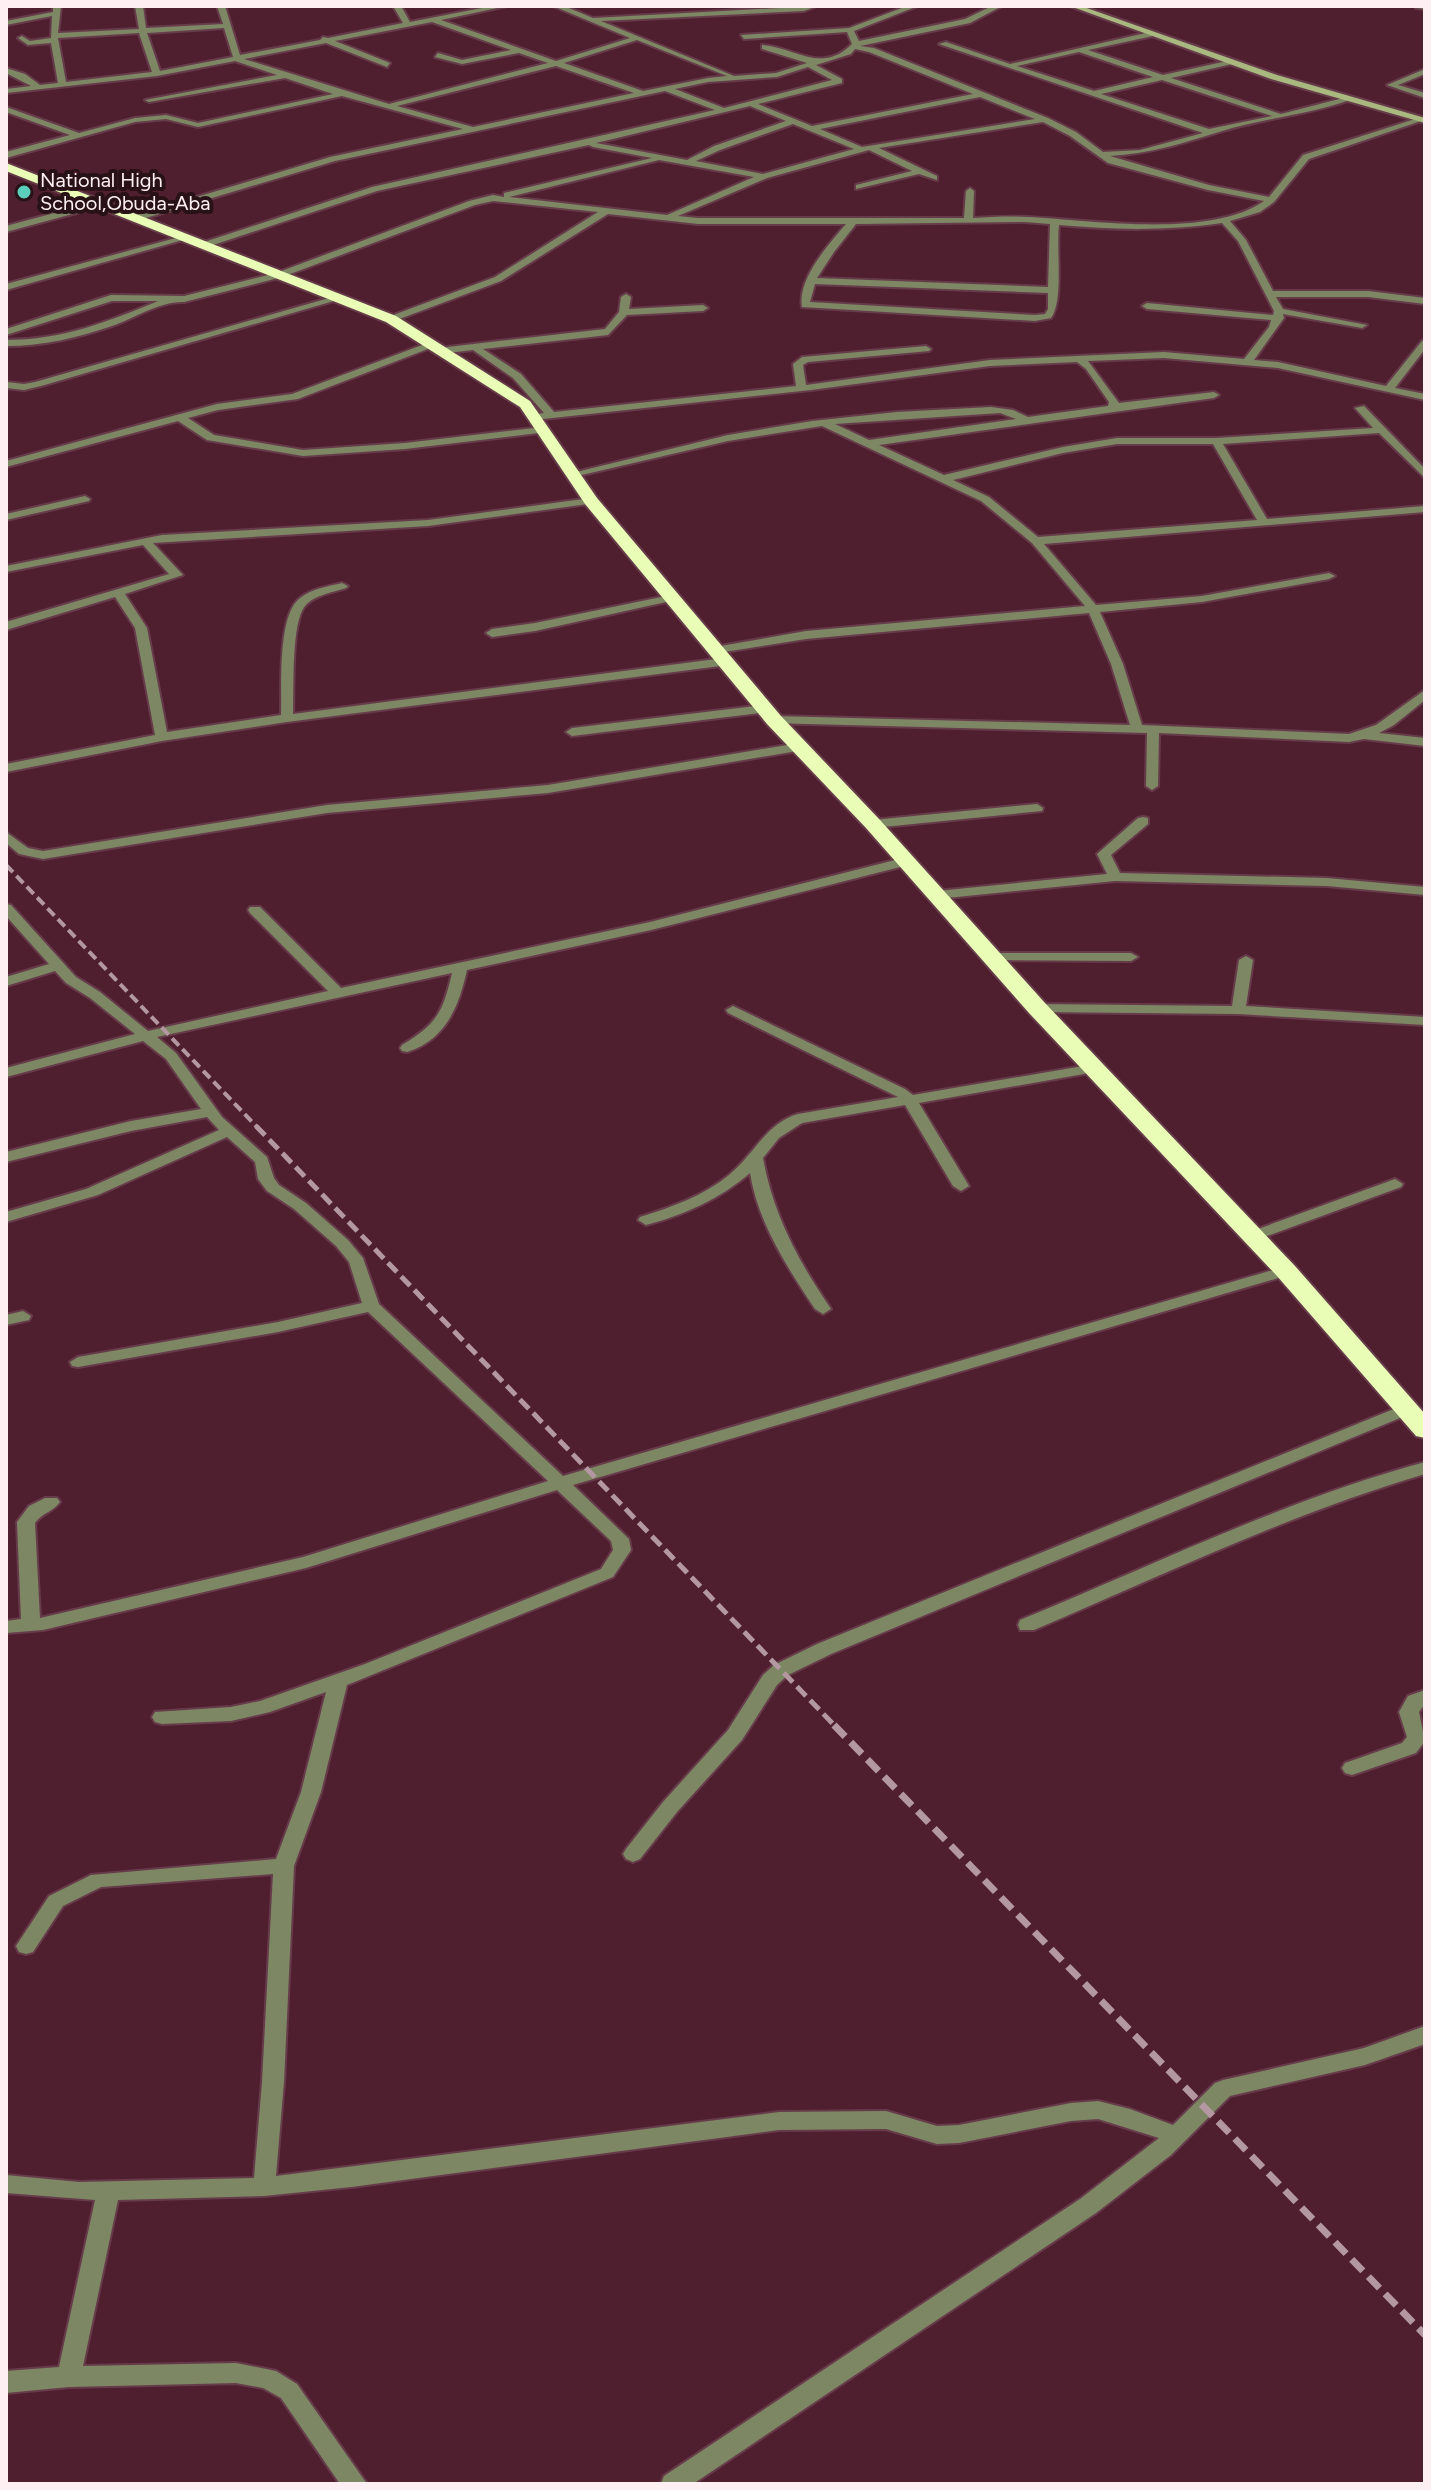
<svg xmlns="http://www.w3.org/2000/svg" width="1431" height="2490" viewBox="0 0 1431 2490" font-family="Figtree,sans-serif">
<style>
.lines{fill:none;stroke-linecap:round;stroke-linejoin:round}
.street-casing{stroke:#673c4a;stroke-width:4}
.secondary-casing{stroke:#673c4a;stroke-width:4}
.highway-casing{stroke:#673c4a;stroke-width:4}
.street{fill:#7d8764;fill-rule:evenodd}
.secondary{fill:#a8b87f;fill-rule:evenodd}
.highway{fill:#e9fdb7;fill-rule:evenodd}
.rail-far2{stroke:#b498a1;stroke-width:4;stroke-dasharray:10 5;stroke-linecap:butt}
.rail-far1{stroke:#b498a1;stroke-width:5;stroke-dasharray:13 6;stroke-linecap:butt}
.rail{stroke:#b498a1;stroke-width:7;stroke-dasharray:16 8;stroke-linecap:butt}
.poi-dot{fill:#5bcebc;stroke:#281218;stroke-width:3}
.labels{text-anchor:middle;stroke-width:8;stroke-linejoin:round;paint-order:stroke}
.far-poi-label{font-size:20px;fill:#fdeff2;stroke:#281218;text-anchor:start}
</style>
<rect width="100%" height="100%" fill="#4f1f2f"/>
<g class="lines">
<g class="street-casing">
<path id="street" d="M 53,6 L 61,6 L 58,33 L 139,29 L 135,6 L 143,6 L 146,28 L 223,24 L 217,6 L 225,6 L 240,55 L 320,40 L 323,37 L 328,38 L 403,23 L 393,6 L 401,6 L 410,22 L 492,6 L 507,6 L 441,20 L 556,61 L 630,38 L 553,6 L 564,6 L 593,18 L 817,6 L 804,11 L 601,21 L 734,76 L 776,73 L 807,63 L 762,49 L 762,45 C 795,47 821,75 852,44 L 847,32 L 744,39 L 741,35 L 849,28 L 907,6 L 918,6 L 854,31 L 859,41 L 965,19 L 992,6 L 1002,6 L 970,23 L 860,46 L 874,48 L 1048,118 L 1076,132 L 1103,152 L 1140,150 L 1203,133 L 939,44 L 946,42 L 1010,64 L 1150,32 L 1153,36 L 1088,50 L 1163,75 L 1232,60 L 1232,64 L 1171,78 L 1281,114 L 1347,97 L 1347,101 C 1305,115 1261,119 1219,132 C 1184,143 1148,154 1110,156 L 1209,185 L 1269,197 L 1303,155 L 1421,117 L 1421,121 L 1309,159 L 1274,202 L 1260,212 L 1230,221 L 1246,240 L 1273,291 L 1368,291 L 1425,298 L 1425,304 L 1368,297 L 1276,297 L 1283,309 L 1367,325 L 1362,328 L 1283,314 L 1284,318 L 1254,360 L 1278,362 L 1386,386 L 1422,341 L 1425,340 L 1425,349 L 1395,388 L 1425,394 L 1425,400 L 1278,368 L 1164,358 L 1088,361 L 1119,403 L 1214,392 L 1219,395 L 1214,398 L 879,445 L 944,475 L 1063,447 L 1117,438 L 1216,438 L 1373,428 L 1355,408 L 1364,406 L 1425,469 L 1425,478 L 1379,433 L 1223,444 L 1267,519 L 1425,506 L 1425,512 L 1044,544 L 1096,605 L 1202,596 L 1329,573 L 1335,576 L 1329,579 L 1202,602 L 1100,612 L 1123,664 L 1142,725 L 1349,734 L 1376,725 L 1425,690 L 1425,700 L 1394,725 L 1379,733 L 1425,738 L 1425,746 L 1364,739 L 1349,742 L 1159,733 L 1158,786 L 1152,790 L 1146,786 L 1147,733 L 770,723 L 770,717 L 774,716 L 1130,725 L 1111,664 L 1089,613 L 806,639 L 711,654 L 709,651 L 715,647 L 806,631 L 1085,606 L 1032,543 L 981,501 L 822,426 L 728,441 L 573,477 L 568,474 L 728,435 L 812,421 L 897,412 L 991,407 L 1013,410 L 1028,417 L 1108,406 L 1109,402 L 1086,369 L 1077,362 L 990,366 L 811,390 L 534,420 L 529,417 L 530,415 L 544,413 L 513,378 L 473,350 L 439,354 L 434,351 L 439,348 L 605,329 L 619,312 L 621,297 L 626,294 L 631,297 L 629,309 L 703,305 L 708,308 L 703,311 L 627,315 L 608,335 L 483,349 L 521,374 L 554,412 L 796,386 L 793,364 L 802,357 L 926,346 L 931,349 L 929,351 L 808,362 L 803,365 L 806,385 L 990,360 L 1164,352 L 1244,359 L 1269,327 L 1271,320 L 1147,309 L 1142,306 L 1147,303 L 1273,315 L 1274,311 L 1238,241 L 1222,223 C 1165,231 1116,230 1059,225 C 1056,250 1064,300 1051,318 L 1035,321 L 802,307 C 797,279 829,244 846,224 L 698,224 L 608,214 L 501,281 L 394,321 L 388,321 L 388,317 L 495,277 L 598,212 L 493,201 L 475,205 L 282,277 L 184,302 C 160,301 135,318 112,326 C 76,338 44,346 6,346 L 6,340 C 62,340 107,322 158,301 L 112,301 L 6,335 L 6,329 L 111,295 L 184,296 L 276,273 L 469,201 L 493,195 L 504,197 L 504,193 L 652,158 L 593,147 L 589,145 L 377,191 L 207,247 L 201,247 L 201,243 L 372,187 L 715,110 L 665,91 L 335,161 L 136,221 L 132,218 L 133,216 L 330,157 L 463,129 L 342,96 L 198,127 L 166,119 L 135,122 L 6,158 L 6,152 L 70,135 L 6,112 L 6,107 L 79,133 L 135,118 L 166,115 L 198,123 L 333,94 L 285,78 L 149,102 L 145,100 L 277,75 L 235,61 L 157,76 L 6,93 L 6,89 L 31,86 L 6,73 L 6,68 L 25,74 L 40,85 L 58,83 L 51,43 L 28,45 L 18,38 L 22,36 L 30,41 L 51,38 L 52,16 L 6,25 L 6,21 L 53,12 ZM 432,22 L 511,50 L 462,60 L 438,53 L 435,57 L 462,64 L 519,53 L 548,63 L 389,104 L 244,59 L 326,43 L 387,67 L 390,63 L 335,41 ZM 224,28 L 233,57 L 160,71 L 147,33 ZM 139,33 L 152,72 L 66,82 L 58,38 ZM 637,40 L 727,76 L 708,78 L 643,91 L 564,63 ZM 855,49 L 869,52 L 973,94 L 812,126 L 758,104 L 842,83 L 842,79 L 816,65 L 851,54 ZM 1079,52 L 1153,77 L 1094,91 L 1017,66 ZM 556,66 L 634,93 L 473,127 L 397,106 ZM 808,67 L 832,80 L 724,108 L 675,89 L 708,82 L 777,77 ZM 1162,80 L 1272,116 L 1209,129 L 1101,94 ZM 980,97 L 1035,119 L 862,147 L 820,129 ZM 750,106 L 786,121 L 714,146 L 687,160 L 596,143 ZM 1043,122 L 1070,136 L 1108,163 L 1208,190 L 1264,201 C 1210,239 1091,220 1028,217 C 1010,216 991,217 973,218 L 974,191 L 970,188 L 966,191 L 964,218 L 698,218 L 678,216 L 767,178 L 869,150 L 912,171 L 856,185 L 856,189 L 919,174 L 937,180 L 937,176 L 879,148 ZM 793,124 L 854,149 L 763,174 L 696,161 L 720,150 ZM 659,160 L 754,177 L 667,215 L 509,197 ZM 1025,222 L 1050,224 L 1048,287 L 817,278 L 834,252 L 856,224 ZM 815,284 L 1048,293 L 1048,309 L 1045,314 L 1035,315 L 810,302 ZM 1000,413 L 1016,419 L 869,440 L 835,424 ZM 1117,444 L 1213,444 L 1257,520 L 1038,537 L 989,497 L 953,480 L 1063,453 Z
M 1415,6 L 1425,6 L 1425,9 L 1416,8 Z
M 1425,69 L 1425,74 L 1398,85 L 1425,93 L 1425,98 L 1387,85 Z
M 99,201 L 103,204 L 102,206 L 6,232 L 6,226 Z
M 183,236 L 190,238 L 6,290 L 6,284 Z
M 336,296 L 344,298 L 41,386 L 24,390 L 6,388 L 6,382 L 24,384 L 35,382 Z
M 430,342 L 433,343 L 433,347 L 298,399 L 218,410 L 188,418 L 214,435 L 303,450 L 405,443 L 543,427 L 547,428 L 547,432 L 405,449 L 303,456 L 207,440 L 178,421 L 6,467 L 6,461 L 217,404 L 292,394 Z
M 85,496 L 90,499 L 89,501 L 6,520 L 6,514 Z
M 591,498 L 596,501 L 595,503 L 428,526 L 153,543 L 183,575 L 125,594 L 147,628 L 167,732 L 281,715 C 282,688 277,615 300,598 C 311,589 329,586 342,583 L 348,586 L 346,588 C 334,592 314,595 305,606 C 291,623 294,690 293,714 L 724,658 L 728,659 L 728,665 L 287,722 L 162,741 L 6,772 L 6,764 L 155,735 L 135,628 L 115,597 L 6,630 L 6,622 L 169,574 L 143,545 L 6,572 L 6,566 L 162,535 L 428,520 Z
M 671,595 L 677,598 L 675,600 L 535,631 L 492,637 L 486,633 L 492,629 L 535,623 Z
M 764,705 L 768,706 L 768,712 L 572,736 L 566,732 L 572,728 Z
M 799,743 L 805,747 L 803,750 L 548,793 L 327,813 L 43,859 L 19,854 L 6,843 L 6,832 L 28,848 L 43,851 L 327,805 L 548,785 Z
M 1037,804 L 1043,808 L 1042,811 L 873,828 L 866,824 L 873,820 Z
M 1143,817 L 1148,818 L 1148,824 L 1111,855 L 1120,873 L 1327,878 L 1425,887 L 1425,895 L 1327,886 L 1115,881 L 937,899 L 930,895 L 937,891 L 1107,874 L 1097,854 L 1138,818 Z
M 907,857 L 912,858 L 912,864 L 651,930 L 467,970 C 459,1006 446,1040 407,1052 L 402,1051 L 400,1048 L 402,1045 C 437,1024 443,1012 452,973 L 157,1037 L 176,1053 L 222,1117 L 267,1157 L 274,1178 L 279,1185 L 306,1203 L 348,1240 L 363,1258 L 379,1304 L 563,1476 L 1280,1268 L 1286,1266 L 1294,1271 L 1292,1274 L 573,1485 L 629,1539 L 631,1550 L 613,1577 L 347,1685 L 321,1792 L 294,1866 L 284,2082 L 276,2176 L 779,2112 L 886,2111 L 937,2126 L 959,2125 L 1071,2103 L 1098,2101 L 1130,2109 L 1173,2125 L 1215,2083 L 1223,2080 L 1364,2048 L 1425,2026 L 1425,2044 L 1365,2065 L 1230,2096 L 1171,2155 L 1096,2213 L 693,2484 L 661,2484 L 664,2476 L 1080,2199 L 1159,2138 L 1098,2119 L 1071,2121 L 959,2143 L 937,2144 L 886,2129 L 779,2130 L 351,2187 L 264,2196 L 118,2200 L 83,2366 L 236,2363 L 276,2371 L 297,2384 L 367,2484 L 340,2484 L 281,2398 L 263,2388 L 236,2383 L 69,2387 L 6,2393 L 6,2371 L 59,2367 L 95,2200 L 6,2193 L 6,2175 L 79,2182 L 254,2178 L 262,2082 L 273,1874 L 101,1887 L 63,1906 L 33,1952 L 26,1954 L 19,1952 L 16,1946 L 49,1896 L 91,1875 L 276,1859 L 301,1792 L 326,1692 L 270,1712 L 231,1721 L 162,1724 L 155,1722 L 152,1717 L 155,1712 L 231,1707 L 260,1701 L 365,1664 L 601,1569 L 613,1550 L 611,1541 L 557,1490 L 306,1568 L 43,1630 L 6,1633 L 6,1621 L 21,1619 L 17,1522 L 29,1506 L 45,1498 L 57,1498 L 60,1502 C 54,1511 42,1513 35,1523 L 40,1618 L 303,1557 L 548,1481 L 368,1312 L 278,1332 L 78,1367 L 72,1366 L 70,1362 L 78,1357 L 278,1322 L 362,1303 L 349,1262 L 336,1246 L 294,1209 L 267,1191 L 258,1179 L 255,1162 L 227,1137 L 98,1195 L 6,1222 L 6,1212 L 86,1189 L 219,1130 L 207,1117 L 131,1131 L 6,1162 L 6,1152 L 131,1121 L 201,1109 L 166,1059 L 143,1041 L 6,1077 L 6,1068 L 135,1034 L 90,998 L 66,983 L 55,971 L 6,986 L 6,977 L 49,964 L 6,916 L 6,904 L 11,905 L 76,977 L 100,992 L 148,1031 L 328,991 L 250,913 L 248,910 L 250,907 L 260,907 L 341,988 L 650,922 Z
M 991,953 L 1131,953 L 1138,957 L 1131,961 L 986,960 L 984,957 L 986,954 Z
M 1246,956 L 1253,960 L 1246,1006 L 1425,1017 L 1425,1025 L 1238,1014 L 1037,1012 L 1030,1008 L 1037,1004 L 1232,1006 L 1239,960 Z
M 733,1006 L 905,1089 L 913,1095 L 1095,1064 L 1102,1068 L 1095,1072 L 919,1103 L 969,1186 L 961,1191 L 953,1186 L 905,1105 L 802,1123 L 779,1138 L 763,1158 C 773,1215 799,1262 831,1309 L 823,1314 L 815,1309 C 787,1267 758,1223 750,1173 C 720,1199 684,1215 646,1225 L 638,1220 L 640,1217 C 672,1207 703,1196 729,1175 C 754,1155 766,1123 798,1114 L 898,1097 L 728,1013 L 726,1010 Z
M 1395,1179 L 1403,1184 L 1401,1187 L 1259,1239 L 1253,1241 L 1245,1236 L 1247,1233 Z
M 23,1311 L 31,1316 L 29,1320 L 6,1325 L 6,1315 Z
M 1406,1404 L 1412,1405 L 1415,1409 L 1412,1413 L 831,1654 L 788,1675 L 777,1685 L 742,1740 L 677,1812 L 640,1859 L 633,1862 L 626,1859 L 623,1854 L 626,1849 L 663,1802 L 728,1730 L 763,1675 L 774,1665 L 817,1644 Z
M 1425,1462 L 1425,1474 C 1290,1514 1163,1575 1034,1630 L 1020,1630 L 1018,1625 L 1020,1620 C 1154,1565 1285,1500 1425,1462 Z
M 1425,1690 L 1425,1704 L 1419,1712 L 1425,1741 L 1416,1753 L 1352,1775 L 1345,1773 L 1342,1768 L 1345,1763 L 1402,1743 L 1407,1737 L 1399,1712 L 1408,1696 Z"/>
</g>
<g class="secondary-casing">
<path id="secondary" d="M 1070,6 L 1081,6 L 1277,75 L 1425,118 L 1425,123 L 1271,79 Z"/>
</g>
<g class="highway-casing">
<path id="highway" d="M 6,163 L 396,316 L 530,401 L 597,498 L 781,716 L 880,820 L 1045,1003 L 1295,1266 L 1425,1414 L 1425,1438 L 1416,1436 L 1277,1276 L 1029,1013 L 866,828 L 767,724 L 585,504 L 520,407 L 386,322 L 6,171 Z"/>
</g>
<use href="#street" class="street"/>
<use href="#secondary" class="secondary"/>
<use href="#highway" class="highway"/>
<path class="rail-far2" d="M 6,865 L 258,1128"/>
<path class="rail-far1" d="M 256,1126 L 836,1727"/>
<path class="rail" d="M 834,1725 L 1425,2335"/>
</g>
<circle class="poi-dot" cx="24" cy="192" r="8"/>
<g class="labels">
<g class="far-poi-label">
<text x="40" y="187">National High<tspan x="40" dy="23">School,Obuda-Aba</tspan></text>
</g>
</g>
<rect width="1431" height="2490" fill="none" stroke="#fdeff2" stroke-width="16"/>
</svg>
